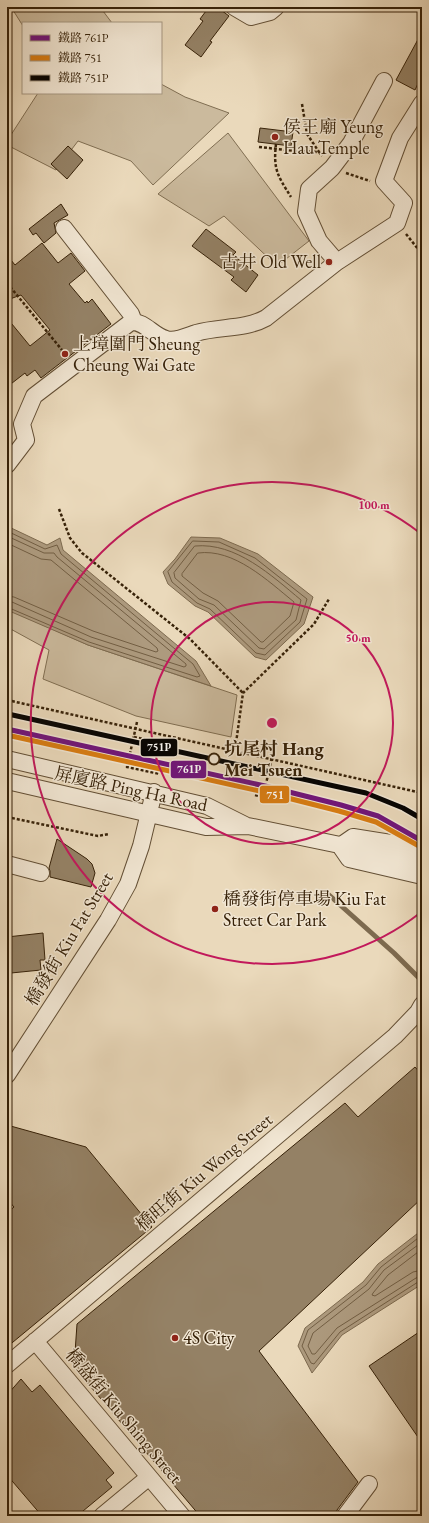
<svg xmlns="http://www.w3.org/2000/svg" width="429" height="1523" viewBox="0 0 429 1523" font-family="'EB Garamond','Noto Serif TC',serif">
<style>
.green{fill:#cbba9d;stroke:#806e52}
.water{fill:#ad9a7e;stroke:#7d6a4f}
.lines{fill:none;stroke-linecap:round;stroke-linejoin:round}
.shore{stroke:#725e43;stroke-width:1}
.stream{stroke:#7d6a4f;stroke-width:5}
.building{fill:#948165;stroke:#362108}
.minor-casing{stroke:#634f35;stroke-width:18}
.path{stroke:#362108;stroke-width:2.5;stroke-dasharray:3 2;stroke-linecap:butt}
.minor{stroke:#f1e6d3;stroke-width:16}
.rail-1-casing{stroke:#f1e6d3;stroke-width:8}
.rail-2-casing{stroke:#f1e6d3;stroke-width:8}
.rail-3-casing{stroke:#f1e6d3;stroke-width:8}
.rail-1{stroke:#70147b;stroke-width:5}
.rail-2{stroke:#d87c12;stroke-width:5}
.rail-3{stroke:#000;stroke-width:5}
.ring{fill:none;stroke:#c2185b;stroke-width:2}
.poi-dot{fill:#8f2418;stroke:#f1e6d3;stroke-width:1.5}
.stop-dot{fill:#f1e6d3;stroke:#362108;stroke-width:2}
.labels{text-anchor:middle;stroke-width:3;stroke-linejoin:round;paint-order:stroke}
.poi-label{font-size:18px;fill:#362108;stroke:#f1e6d3;text-anchor:start}
.stop-label{font-size:18px;font-weight:bold;fill:#362108;stroke:#f1e6d3;text-anchor:start}
.street-label{font-size:18px;fill:#362108;stroke:#f1e6d3}
.centre{fill:#c2185b;stroke:#f1e6d3;stroke-width:2}
.ring-label{font-size:12px;text-anchor:middle;font-weight:bold;fill:#c2185b;stroke:#f1e6d3;stroke-width:3;stroke-linejoin:round;paint-order:stroke}
.line-badge{stroke:#f1e6d3;stroke-width:1.5}
.badge-label{font-size:11px;text-anchor:middle;font-weight:bold;fill:#fff}
</style>
<rect width="100%" height="100%" fill="#ead9bb"/>
<filter id="stains"><feTurbulence type="fractalNoise" baseFrequency=".005" numOctaves="4"/><feColorMatrix values="0 0 0 0 .2 0 0 0 0 .09 0 0 0 0 .02 0 0 0 .5 -.17"/></filter>
<radialGradient id="worn" r=".72"><stop offset=".6" stop-color="#630" stop-opacity="0"/><stop offset="1" stop-color="#630" stop-opacity=".3"/></radialGradient>
<path class="green" d="M 11,7 L 100,7 L 112,23 L 23,23 L 23,26 Z
M 161,84 L 185,97 L 229,113 L 153,185 L 131,161 L 78,141 L 56,170 L 7,145 L 7,141 L 38,93 L 161,93 Z
M 228,133 L 309,241 L 277,266 L 224,216 L 209,226 L 158,194 Z
M 7,609 L 88,645 L 237,695 L 231,737 L 136,716 L 43,679 L 49,650 L 7,627 Z"/>
<path class="water" d="M 7,526 L 47,545 L 60,538 L 63,550 L 196,661 L 211,686 L 88,645 L 7,610 Z
M 191,537 L 220,538 L 258,554 L 313,597 L 304,624 L 266,660 L 255,657 L 208,612 L 195,606 L 168,584 L 163,572 L 175,559 Z
M 422,1230 L 422,1284 L 342,1335 L 312,1373 L 298,1346 L 305,1328 L 363,1282 L 378,1264 Z"/>
<g class="lines">
<path class="shore" d="M 7,531 L 45,549 L 57,545 L 61,554 L 193,664 L 200,676 L 197,677 L 89,642 L 7,607
M 7,536 L 44,553 L 54,553 L 57,557 L 186,664 L 186,666 L 184,667 L 91,637 L 12,602 L 7,602
M 193,541 L 219,542 L 255,558 L 307,599 L 300,622 L 265,655 L 256,653 L 210,609 L 197,603 L 172,582 L 168,572 Z
M 7,543 L 41,559 L 51,560 L 157,648 L 158,651 L 156,652 L 93,631 L 14,597 L 7,596
M 195,546 C 236,542 272,576 301,600 L 296,620 L 264,649 L 259,648 L 214,605 L 199,599 L 175,578 L 174,573 Z
M 198,553 C 234,548 268,581 294,602 L 290,616 L 263,642 L 261,642 L 218,601 L 203,593 L 182,576 L 182,574 Z
M 422,1235 L 381,1267 L 366,1285 L 308,1330 L 302,1346 L 311,1363 L 314,1364 L 340,1332 L 418,1282 L 422,1281
M 422,1242 L 384,1270 L 369,1289 L 313,1333 L 308,1346 L 312,1354 L 315,1354 L 337,1328 L 416,1278 L 422,1276
M 422,1249 L 388,1275 L 373,1293 L 372,1295 L 375,1296 L 413,1272 L 422,1270"/>
<path class="stream" d="M 329,895 L 394,953 L 422,981"/>
</g>
<path class="building" d="M 209,7 L 217,7 L 229,16 L 210,41 L 212,42 L 201,57 L 185,45 L 203,21 L 200,19 Z
M 422,32 L 422,75 L 415,90 L 396,80 Z
M 260,128 L 293,132 L 291,146 L 258,142 Z
M 68,146 L 83,160 L 67,179 L 51,164 Z
M 61,204 L 68,215 L 54,223 L 56,233 L 44,243 L 36,233 L 33,235 L 29,229 Z
M 206,229 L 236,252 L 233,255 L 258,275 L 246,292 L 231,280 L 234,277 L 192,246 Z
M 42,243 L 58,263 L 71,253 L 85,271 L 69,284 L 85,303 L 87,301 L 88,303 L 92,299 L 111,324 L 41,378 L 35,370 L 27,376 L 25,373 L 7,387 L 7,318 L 30,346 L 50,330 L 21,295 L 7,300 L 7,255 L 15,265 Z
M 57,839 L 87,859 L 92,864 L 95,873 L 91,887 L 50,877 L 50,871 L 49,868 Z
M 43,933 L 45,960 L 40,960 L 41,970 L 11,973 L 7,937 Z
M 415,1067 L 422,1075 L 422,1198 L 259,1351 L 358,1482 L 337,1510 L 336,1516 L 200,1516 L 74,1367 L 77,1324 L 345,1103 L 358,1117 Z
M 7,1125 L 86,1147 L 152,1227 L 7,1347 L 7,1213 L 14,1207 L 7,1199 Z
M 422,1330 L 422,1443 L 369,1366 Z
M 21,1379 L 32,1392 L 40,1385 L 114,1473 L 106,1480 L 112,1487 L 77,1516 L 42,1516 L 7,1475 L 7,1395 Z"/>
<g class="lines">
<g class="minor-casing">
<path id="minor" d="M 234,7 L 251,17 L 270,12 L 276,7
M 64,228 L 131,314 L 134,322
M 337,262 L 319,241 L 306,212 L 309,189 L 332,168 L 351,143 L 384,81
M 7,465 L 26,440 L 22,424 L 34,396 L 131,322 C 145,321 152,335 166,339 C 175,342 187,336 196,333 C 219,326 244,330 266,318 L 337,262 L 397,223 L 404,203 L 384,181 L 400,138 L 422,103
M 7,759 L 207,806 L 245,825
M 7,781 L 206,827 L 248,826 L 422,862
M 340,846 L 349,859 L 422,876
M 340,846 L 353,837 L 422,848
M 7,864 L 41,873
M 7,1075 L 108,920 L 128,884 L 141,846 L 154,792
M 35,1341 L 182,1516
M 7,1365 L 395,1036 L 418,1012 L 422,1005
M 102,1516 L 149,1477
M 345,1516 L 369,1484"/>
</g>
<path class="path" d="M 302,104 L 307,134 L 319,152
M 276,144 C 273,170 278,176 291,197
M 259,147 L 296,151 L 319,152 L 322,156
M 346,173 L 370,181
M 406,234 L 422,254
M 7,283 L 62,350
M 59,509 L 70,538 L 82,553 L 190,639 L 243,693
M 7,700 L 422,793
M 137,722 L 127,767 L 160,774
M 134,737 L 167,744
M 236,743 L 243,693 L 314,624 L 329,599
M 270,766 L 273,751
M 255,795 L 263,797 L 270,766 L 261,764
M 7,817 L 98,836 L 109,834"/>
<use href="#minor" class="minor"/>
<g class="rail-1-casing">
<path id="rail-1" d="M 7,729 L 265,786 L 341,805 L 378,816 L 422,841"/>
</g>
<g class="rail-2-casing">
<path id="rail-2" d="M 7,735 L 264,792 L 339,811 L 376,822 L 419,846"/>
</g>
<g class="rail-3-casing">
<path id="rail-3" d="M 8,714 L 366,793 L 403,808 L 422,819"/>
</g>
<use href="#rail-1" class="rail-1"/>
<use href="#rail-2" class="rail-2"/>
<use href="#rail-3" class="rail-3"/>
</g>
<g class="ring">
<circle cx="272" cy="723" r="121"/>
<path d="M420 913A241 241 0 1 1 420 533"/>
</g>
<g class="poi-dot">
<circle cx="275" cy="137" r="4"/>
<circle cx="329" cy="262" r="4"/>
<circle cx="65" cy="354" r="4"/>
<circle cx="215" cy="909" r="4"/>
<circle cx="175" cy="1338" r="4"/>
</g>
<circle class="stop-dot" cx="214" cy="759" r="5.5"/>
<g class="labels">
<g class="poi-label">
<text x="283" y="133">侯王廟 Yeung<tspan x="283" dy="21">Hau Temple</tspan></text>
<text x="321" y="268" text-anchor="end">古井 Old Well</text>
<text x="73" y="350">上璋圍門 Sheung<tspan x="73" dy="21">Cheung Wai Gate</tspan></text>
<text x="223" y="905">橋發街停車場 Kiu Fat<tspan x="223" dy="21">Street Car Park</tspan></text>
<text x="183" y="1344">4S City</text>
</g>
<g class="stop-label">
<text x="224" y="755">坑尾村 Hang<tspan x="224" dy="21">Mei Tsuen</tspan></text>
</g>
<g class="street-label">
<text transform="translate(131 789) rotate(12)" y="6">屏廈路 Ping Ha Road</text>
<text transform="translate(69 939) rotate(-59)" y="6">橋發街 Kiu Fat Street</text>
<text transform="translate(204 1172) rotate(-40)" y="6">橋旺街 Kiu Wong Street</text>
<text transform="translate(124 1416) rotate(50)" y="6">橋盛街 Kiu Shing Street</text>
</g>
</g>
<circle cx="272" cy="723" r="6" class="centre"/>
<g class="ring-label">
<text x="374" y="509">100 m</text>
<text x="358" y="642">50 m</text>
</g>
<g class="line-badge">
<rect x="140" y="738" width="38" height="19" rx="4" fill="#000"/>
<rect x="170" y="760" width="37" height="19" rx="4" fill="#70147b"/>
<rect x="259" y="785" width="31" height="19" rx="4" fill="#d87c12"/>
</g>
<g class="badge-label">
<text x="159" y="751">751P</text>
<text x="189" y="773">761P</text>
<text x="275" y="799">751</text>
</g>
<rect width="429" height="1523" fill="none" stroke="#ead9bb" stroke-width="24"/>
<rect x="8" y="8" width="413" height="1507" fill="none" stroke="#362108" stroke-width="2"/>
<rect x="12" y="12" width="405" height="1499" fill="none" stroke="#362108"/>
<rect x="22" y="22" width="140" height="72" fill="#f1e6d3" stroke="#a69782"/>
<rect x="30" y="35" width="20" height="6" fill="#70147b" stroke="#a69782"/>
<text x="58" y="42" font-size="12" fill="#362108">鐵路 761P</text>
<rect x="30" y="55" width="20" height="6" fill="#d87c12" stroke="#a69782"/>
<text x="58" y="62" font-size="12" fill="#362108">鐵路 751</text>
<rect x="30" y="75" width="20" height="6" fill="#000000" stroke="#a69782"/>
<text x="58" y="82" font-size="12" fill="#362108">鐵路 751P</text>
<rect width="100%" height="100%" filter="url(#stains)"/>
<rect width="100%" height="100%" fill="url(#worn)"/>
</svg>
